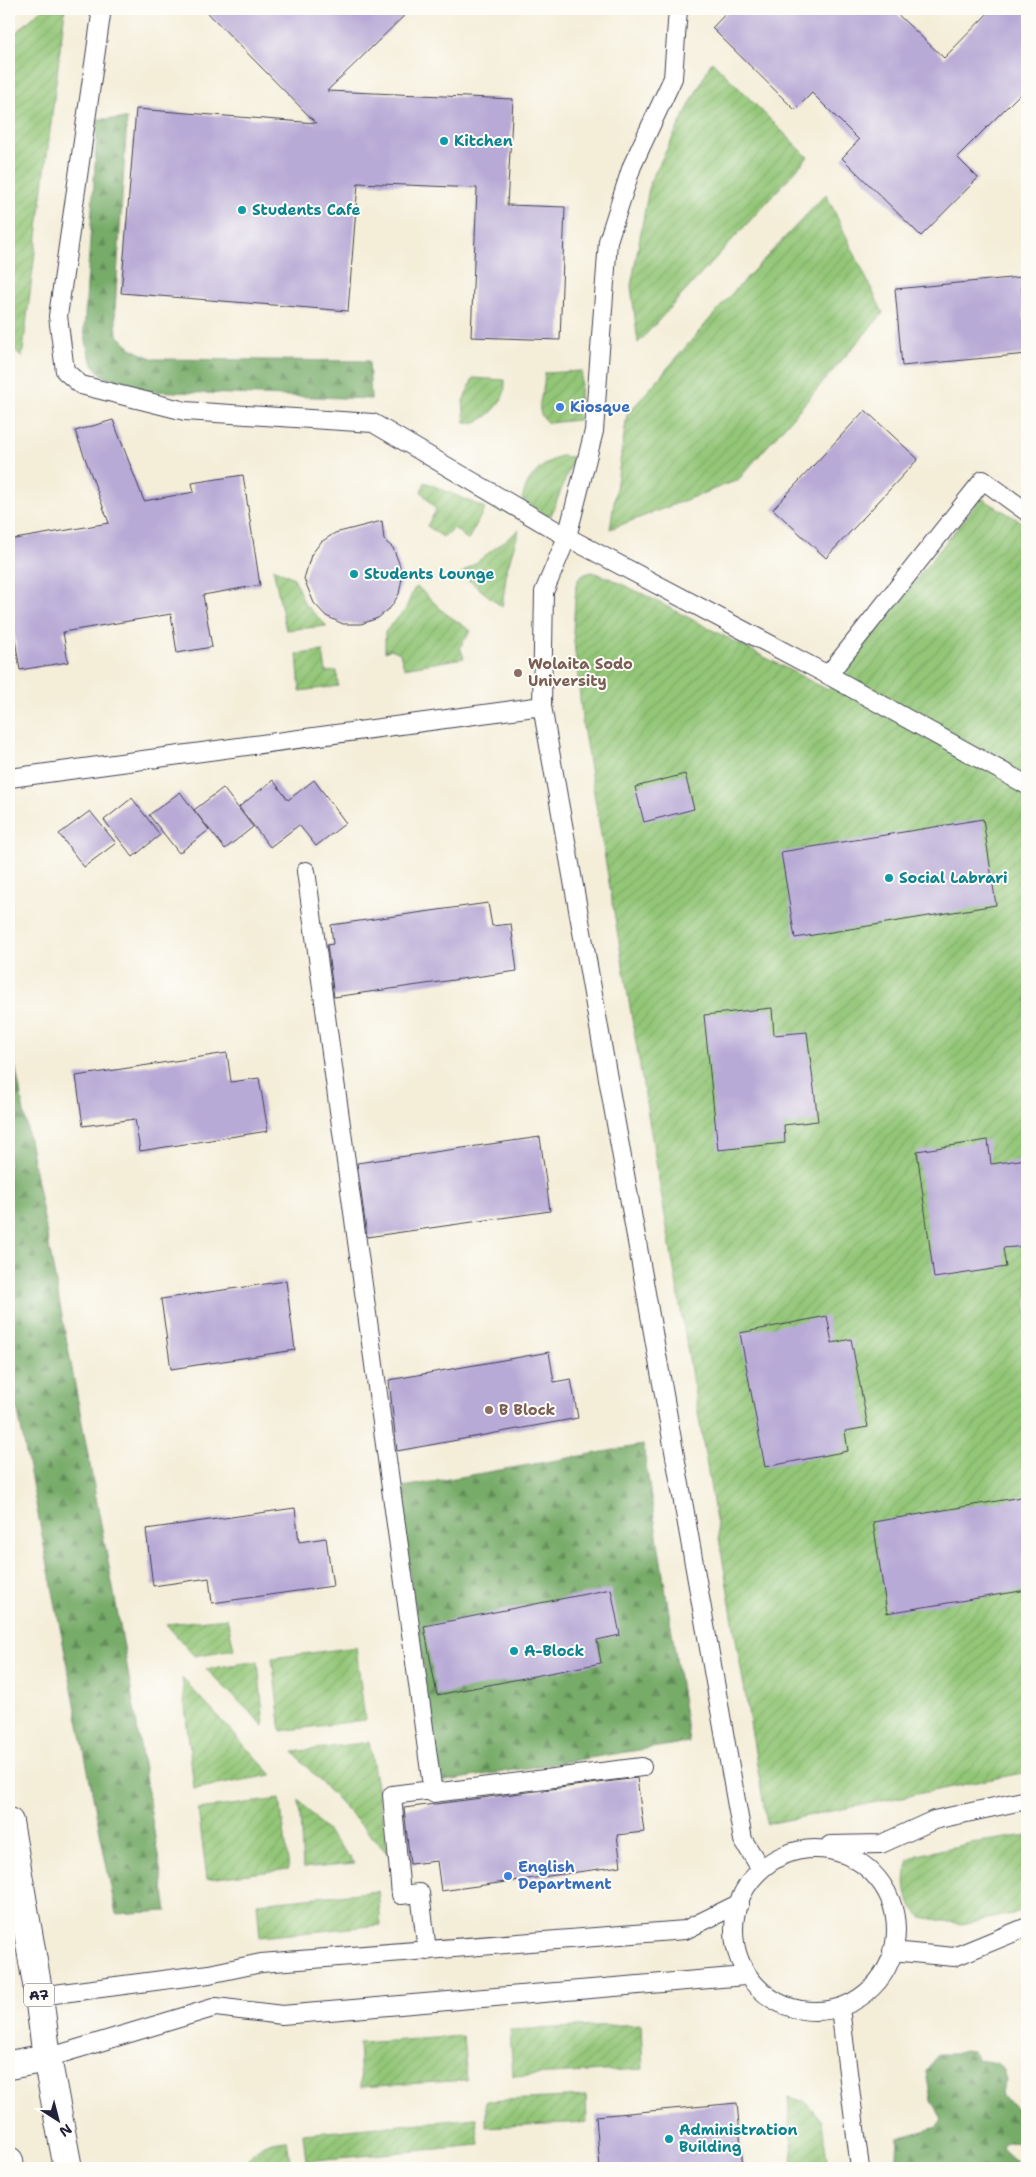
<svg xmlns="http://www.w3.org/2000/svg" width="1036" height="2177" viewBox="0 0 1036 2177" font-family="'Shantell Sans',sans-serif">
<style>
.forest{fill:url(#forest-firs);stroke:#4c6652}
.garden{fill:url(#garden-furrows);stroke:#5a7459}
.building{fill:#b8aad6}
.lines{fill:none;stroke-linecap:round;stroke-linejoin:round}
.lane-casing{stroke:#424153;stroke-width:20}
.primary-casing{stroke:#424153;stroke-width:30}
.highway-casing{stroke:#424153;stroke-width:30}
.lane{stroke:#fff;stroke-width:18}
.primary{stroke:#fff;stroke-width:28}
.highway{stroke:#fff;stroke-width:28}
.culture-dot{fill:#0f9aa8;stroke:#fdfcf7;stroke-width:2}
.shop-dot{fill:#3f7fe0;stroke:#fdfcf7;stroke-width:2}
.education-dot{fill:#8d6e63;stroke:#fdfcf7;stroke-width:2}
.labels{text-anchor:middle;stroke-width:4;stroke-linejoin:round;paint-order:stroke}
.shield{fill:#fdfcf7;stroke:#646373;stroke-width:1}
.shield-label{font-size:14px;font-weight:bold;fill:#22223b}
.culture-label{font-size:15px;font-weight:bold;fill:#0d838f;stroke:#fdfcf7;text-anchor:start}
.shop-label{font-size:15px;font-weight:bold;fill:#366cbe;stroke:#fdfcf7;text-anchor:start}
.education-label{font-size:15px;font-weight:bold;fill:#785e54;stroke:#fdfcf7;text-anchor:start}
</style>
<defs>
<pattern id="forest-firs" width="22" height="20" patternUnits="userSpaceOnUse" patternTransform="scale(1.25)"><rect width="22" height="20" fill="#76ab68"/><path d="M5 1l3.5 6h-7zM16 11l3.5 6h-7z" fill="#608b57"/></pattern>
<pattern id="garden-furrows" width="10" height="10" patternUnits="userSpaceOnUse" patternTransform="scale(1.25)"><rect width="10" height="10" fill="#93c677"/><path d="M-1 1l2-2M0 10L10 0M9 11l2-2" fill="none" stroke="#7eaa68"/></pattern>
</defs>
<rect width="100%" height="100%" fill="#fdfcf7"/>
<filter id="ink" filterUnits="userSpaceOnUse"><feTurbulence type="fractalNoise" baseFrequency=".02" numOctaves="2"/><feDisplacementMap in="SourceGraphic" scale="10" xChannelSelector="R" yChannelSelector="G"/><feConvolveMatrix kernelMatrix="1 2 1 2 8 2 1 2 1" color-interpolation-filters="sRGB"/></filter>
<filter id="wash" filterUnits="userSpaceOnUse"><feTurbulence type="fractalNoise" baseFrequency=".0096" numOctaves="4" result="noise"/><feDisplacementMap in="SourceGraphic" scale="20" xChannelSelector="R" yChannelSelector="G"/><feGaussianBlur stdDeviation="1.12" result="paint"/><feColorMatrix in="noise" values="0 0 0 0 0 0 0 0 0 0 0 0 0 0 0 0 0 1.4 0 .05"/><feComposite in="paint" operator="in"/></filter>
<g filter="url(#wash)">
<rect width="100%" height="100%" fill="#f4eed9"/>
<path class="forest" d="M 98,119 L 127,119 L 115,309 L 117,334 L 132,349 L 154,359 L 369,361 L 371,399 L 146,391 C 102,380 91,377 84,330 Z
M 9,1032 L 124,1647 L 167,1911 L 116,1914 L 9,1366 Z
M 643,1445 L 689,1742 L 440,1782 L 397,1488 Z
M 964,2050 L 973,2051 L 978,2060 C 996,2063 1002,2060 1006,2081 L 1001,2091 L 1002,2097 L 1017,2107 L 1023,2143 L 1007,2142 L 1002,2145 L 1003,2149 L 1019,2164 L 1018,2168 L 896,2168 L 898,2138 L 937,2127 L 942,2120 L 931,2100 L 926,2071 L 938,2054 L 956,2054 Z"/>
<path class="garden" d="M 42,9 L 65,9 L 22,358 L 9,343 L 9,39 Z
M 712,61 L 808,157 L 638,343 L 631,286 L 650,182 Z
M 826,194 L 883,313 L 738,480 L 610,529 L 627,415 L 735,290 Z
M 582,371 L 578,420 L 548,423 C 530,409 547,393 544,373 Z
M 473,378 L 505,380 C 505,387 505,394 501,400 C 495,412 479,425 465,423 L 463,401 Z
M 560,456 L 574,457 L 550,518 L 522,500 C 527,477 539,466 560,456 Z
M 425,482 L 485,508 L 468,540 L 454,528 L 443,537 L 427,526 L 436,510 L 421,491 Z
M 981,498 L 1027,525 L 1027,1772 L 767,1824 L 583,727 L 573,632 L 576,585 L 579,578 L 585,574 L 592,572 L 609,578 L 643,594 L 828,690 Z
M 519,530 L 507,569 L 502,607 L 461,574 Z
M 273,568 L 294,578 L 304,603 L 327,626 L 286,630 Z
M 418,587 L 445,613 L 471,631 L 460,647 L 464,658 L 404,668 L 400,653 L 391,649 L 385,652 L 385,632 L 405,610 L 414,589 Z
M 323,651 L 326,672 L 337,671 L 338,686 L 300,691 L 297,654 Z
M 227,1618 L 234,1649 L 194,1656 L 166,1624 Z
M 356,1647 L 365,1720 L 281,1731 L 272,1658 Z
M 258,1661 L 264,1726 L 206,1669 Z
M 182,1678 L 272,1775 L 194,1789 Z
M 369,1742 L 389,1855 L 293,1752 Z
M 280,1799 L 289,1869 L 207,1879 L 198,1809 Z
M 299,1800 L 355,1863 L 303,1868 Z
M 1027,1835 L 1027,1909 L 1012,1914 L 962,1924 L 921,1917 C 904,1904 902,1878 909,1860 L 918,1855 L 971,1843 Z
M 378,1891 L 381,1925 L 260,1937 L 257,1903 Z
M 641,2024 L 643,2069 L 513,2076 L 510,2030 Z
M 463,2036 L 467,2080 L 361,2087 L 359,2043 Z
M 586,2096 L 587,2122 L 486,2127 L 486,2101 Z
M 788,2097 L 806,2102 L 822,2121 L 828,2168 L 793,2168 Z
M 476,2118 L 479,2145 L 306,2161 L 303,2134 Z
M 287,2140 L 291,2168 L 242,2168 C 256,2147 262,2142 287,2140 Z"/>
<g id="blocks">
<path class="building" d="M 204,9 L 411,9 L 327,91 L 513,99 L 507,205 L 565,207 L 560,340 L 471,337 L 477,188 L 358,183 L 348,311 L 121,293 L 136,109 L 316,123 Z
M 730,9 L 892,9 L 944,58 L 992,9 L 1027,9 L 1027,87 L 957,157 L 978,178 L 921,236 L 842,158 L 859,140 L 812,93 L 795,110 L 712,28 Z
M 1021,277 L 1027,354 L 902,366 L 895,289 Z
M 865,410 L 918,459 L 826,558 L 773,509 Z
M 113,420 L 144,501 L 194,492 L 192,483 L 243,475 L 260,585 L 203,595 L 212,647 L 177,653 L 171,614 L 63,632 L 68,662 L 20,670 L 9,603 L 9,540 L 109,523 L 75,431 Z
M 382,521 L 384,540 L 393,548 L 399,563 L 402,578 L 399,594 L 391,607 L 378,618 L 361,624 L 343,624 L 326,616 L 314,603 L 304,579 L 311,555 L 321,542 L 335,533 Z
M 685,774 L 694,809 L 644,822 L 635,787 Z
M 273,780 L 288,800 L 314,780 L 346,823 L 316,846 L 299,825 L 270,847 L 239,807 Z
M 223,788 L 253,827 L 225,849 L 194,810 Z
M 180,792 L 209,830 L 179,853 L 149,815 Z
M 132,798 L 160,835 L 133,857 L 104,820 Z
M 90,811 L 116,843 L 84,867 L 59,834 Z
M 983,819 L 996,905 L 795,938 L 781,852 Z
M 488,903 L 492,926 L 511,924 L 517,971 L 334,997 L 327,945 L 333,944 L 331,925 Z
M 772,1008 L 774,1035 L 807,1032 L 818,1121 L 784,1125 L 785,1143 L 718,1150 L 704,1015 Z
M 227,1053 L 231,1082 L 259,1078 L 268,1131 L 140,1151 L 135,1119 L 83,1126 L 76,1076 Z
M 540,1137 L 550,1211 L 367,1237 L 357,1163 Z
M 988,1140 L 991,1164 L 1027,1159 L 1027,1246 L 1003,1248 L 1006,1267 L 934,1278 L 917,1151 Z
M 286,1281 L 295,1350 L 171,1369 L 161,1299 Z
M 827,1316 L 832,1343 L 851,1339 L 868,1427 L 845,1431 L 848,1451 L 765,1467 L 740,1333 Z
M 549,1352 L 554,1382 L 571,1379 L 578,1418 L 397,1451 L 389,1380 Z
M 1027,1496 L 1027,1590 L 887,1613 L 873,1522 Z
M 295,1508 L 299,1542 L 326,1538 L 333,1586 L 212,1603 L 209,1578 L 153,1586 L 146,1529 Z
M 611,1589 L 620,1635 L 597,1640 L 601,1663 L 437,1695 L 424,1626 Z
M 637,1778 L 644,1832 L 617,1835 L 621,1866 L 441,1891 L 437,1861 L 410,1864 L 404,1808 Z
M 737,2103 L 743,2168 L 600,2168 L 596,2116 Z"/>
</g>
</g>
<g filter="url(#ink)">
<use href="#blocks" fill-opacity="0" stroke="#424153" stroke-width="1"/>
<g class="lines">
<g class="lane-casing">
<path id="lane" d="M 97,9 L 101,15 L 58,316 L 65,371 L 81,385 L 185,411 L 373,423 L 567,537 L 828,675 L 1027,785
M 678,9 L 673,78 L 632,166 L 608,241 L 594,431 L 567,537 L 544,592 L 542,706 L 743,1840 L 761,1869
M 828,675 L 983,480 L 1027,512
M 10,778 L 542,706
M 306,871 L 433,1793 L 642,1767
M 830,1845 L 881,1844 L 934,1820 L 1027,1800
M734 1930a81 81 0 1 1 162 0a81 81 0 1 1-162 0Z
M 427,1951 L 420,1893 L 401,1895 L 392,1795 L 432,1790
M 892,1951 L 954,1957 L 1027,1927
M 39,1996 L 209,1974 L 261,1963 L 685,1930 L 740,1903
M 840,2008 L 860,2168
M 47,2058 L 216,2007 L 282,2015 L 745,1976"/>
</g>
<g class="primary-casing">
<path id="primary" d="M 9,2065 L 47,2058"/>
</g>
<g class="highway-casing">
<path id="highway" d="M 9,1822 L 39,1996 L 47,2058 L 68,2168
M 9,2161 L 10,2168"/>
</g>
<use href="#lane" class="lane"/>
<use href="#primary" class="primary"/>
<use href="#highway" class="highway"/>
</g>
</g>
<g class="culture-dot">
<circle cx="444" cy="141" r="5"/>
<circle cx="242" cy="210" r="5"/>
<circle cx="354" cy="574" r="5"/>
<circle cx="889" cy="878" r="5"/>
<circle cx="514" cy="1651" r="5"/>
<circle cx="669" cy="2139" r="5"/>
</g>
<g class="shop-dot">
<circle cx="560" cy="407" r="5"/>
<circle cx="508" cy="1876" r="5"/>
</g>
<g class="education-dot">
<circle cx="518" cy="673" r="5"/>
<circle cx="489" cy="1410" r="5"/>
</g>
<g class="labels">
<rect class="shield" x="24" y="1983.5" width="30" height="23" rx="4"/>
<g class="shield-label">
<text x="39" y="2000">A7</text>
</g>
<g class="culture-label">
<text x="454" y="146">Kitchen</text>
<text x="252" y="215">Students Cafe</text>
<text x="364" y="579">Students Lounge</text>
<text x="899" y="883">Social Labrari</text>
<text x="524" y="1656">A-Block</text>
<text x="679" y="2135">Administration<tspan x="679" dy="17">Building</tspan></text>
</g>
<g class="shop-label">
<text x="570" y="412">Kiosque</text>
<text x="518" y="1872">English<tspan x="518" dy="17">Department</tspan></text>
</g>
<g class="education-label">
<text x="528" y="669">Wolaita Sodo<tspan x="528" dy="17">University</tspan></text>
<text x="499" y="1415">B Block</text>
</g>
</g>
<rect width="1036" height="2177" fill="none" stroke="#fdfcf7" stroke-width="30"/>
<g transform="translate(58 2120) rotate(144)" stroke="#fdfcf7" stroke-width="4" paint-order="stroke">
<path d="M0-4L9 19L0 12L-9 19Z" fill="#22223b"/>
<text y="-8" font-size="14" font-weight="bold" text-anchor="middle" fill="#22223b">N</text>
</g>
</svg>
